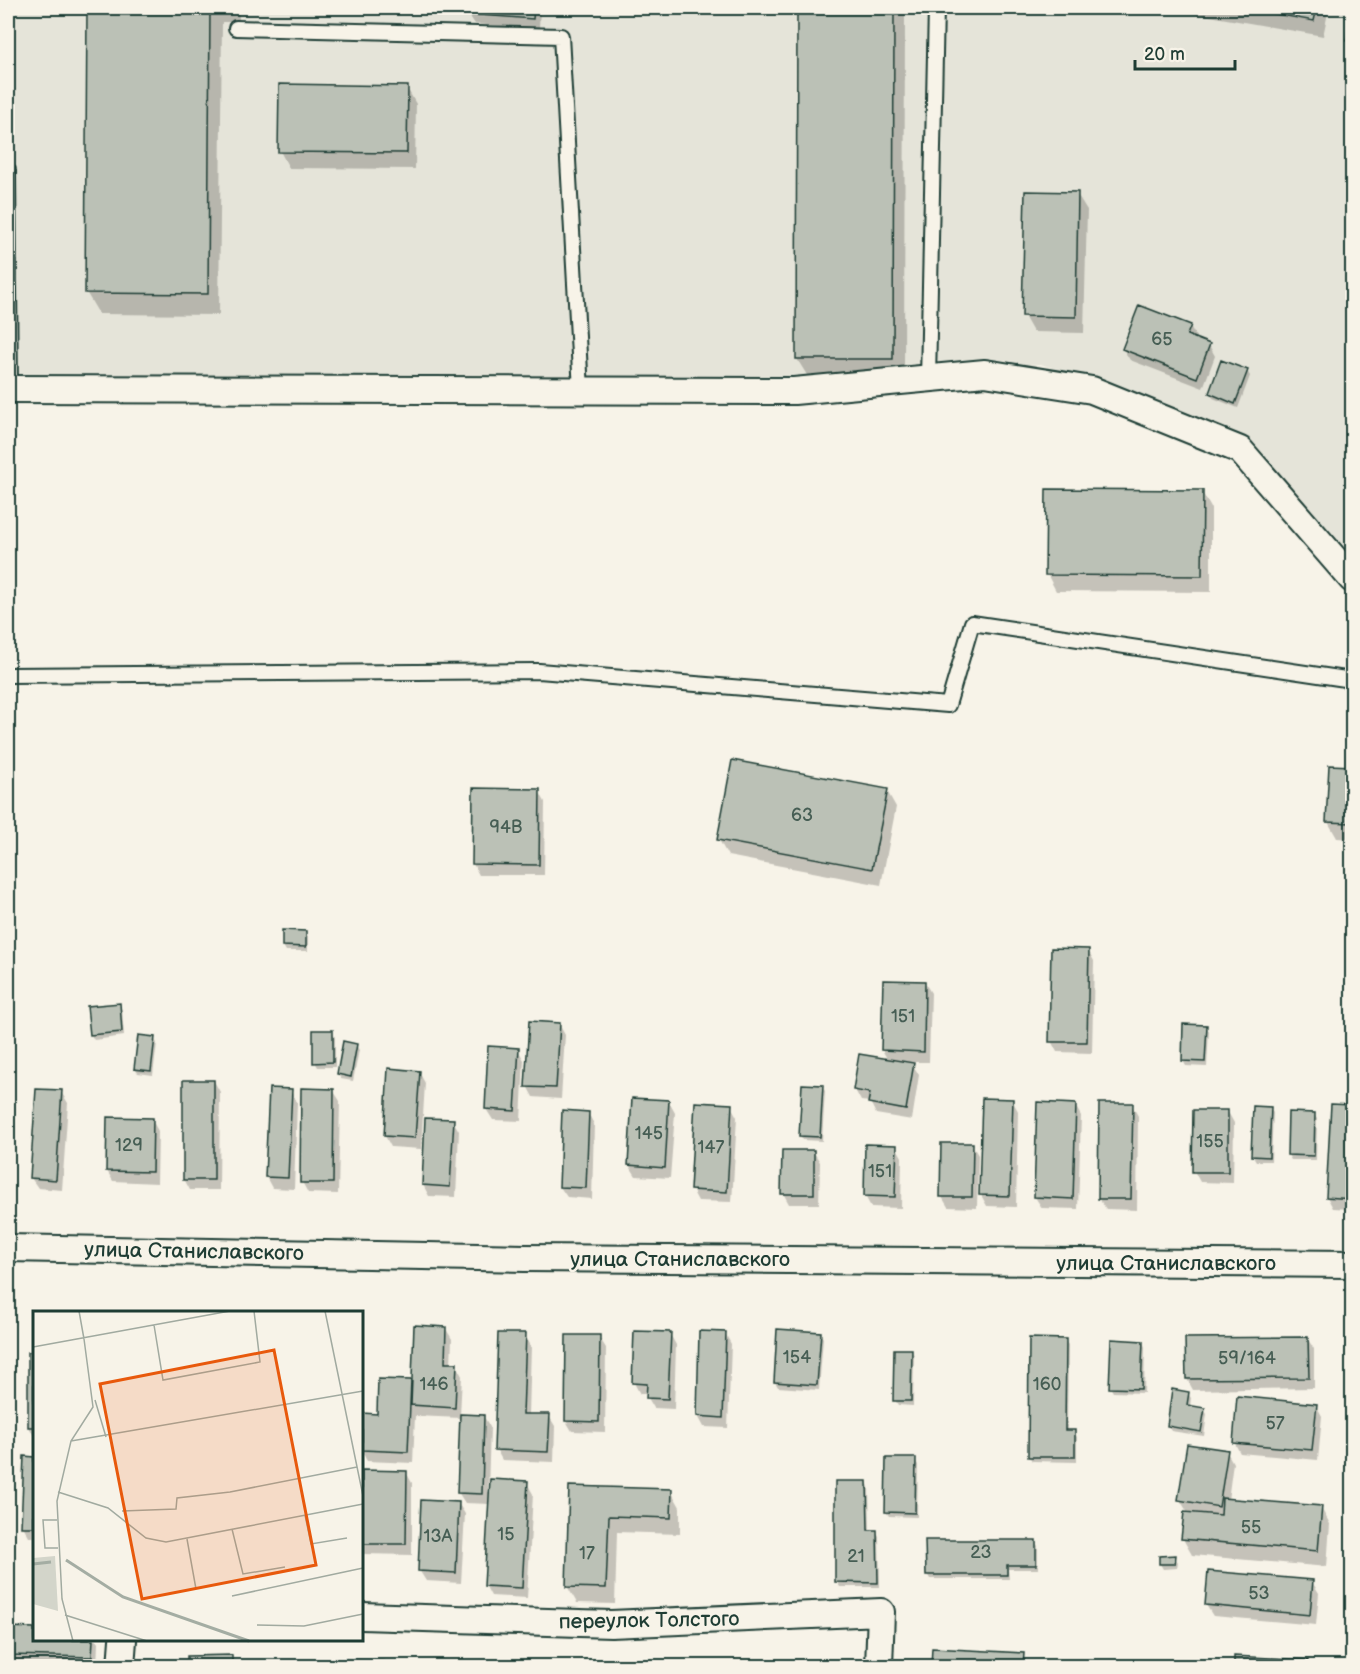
<svg xmlns="http://www.w3.org/2000/svg" width="1360" height="1674" viewBox="0 0 1360 1674" font-family="'Balsamiq Sans',sans-serif">
<style>
.built{fill:#e5e4d9}
.shadow{fill:#0003}
.building{fill:#bbc1b6;stroke:#1f3d34;stroke-width:1.5}
.lines{fill:none;stroke-linecap:round;stroke-linejoin:round}
.lane-casing{stroke:#1f3d34;stroke-width:18}
.street-casing{stroke:#1f3d34;stroke-width:30}
.lane{stroke:#f7f3e8;stroke-width:14}
.street{stroke:#f7f3e8;stroke-width:26}
.labels{text-anchor:middle;stroke-width:5;stroke-linejoin:round;paint-order:stroke}
.number-label{font-size:18px;fill:#465e54}
.street-label{font-size:21px;fill:#1f3d34;stroke:#f7f3e8}
.inset-river{fill:none;stroke:#a4ada3;stroke-width:3}
.inset-road{fill:none;stroke:#a1aaa0;stroke-width:1.5}
.view{fill:#e8590c;fill-opacity:0.15;stroke:#e8590c;stroke-width:3}
.inset-edge{fill:none;stroke:#1f3d34;stroke-width:3}
</style>
<rect width="100%" height="100%" fill="#f7f3e8"/>
<filter id="ink" filterUnits="userSpaceOnUse"><feTurbulence type="fractalNoise" baseFrequency=".0167" numOctaves="2"/><feDisplacementMap in="SourceGraphic" scale="12" xChannelSelector="R" yChannelSelector="G"/><feConvolveMatrix kernelMatrix="1 2 1 2 8 2 1 2 1" color-interpolation-filters="sRGB"/></filter>
<g filter="url(#ink)">
<path class="built" d="M 8,8 L 1352,8 L 1352,569 L 1231,432 L 1041,364 L 770,378 L 8,375 Z"/>
<path class="shadow" d="M 89,8 L 239,8 L 239,22 L 222,22 L 219,315 L 99,314 L 86,292 Z
M 469,8 L 540,8 L 539,29 L 475,24 L 468,14 Z
M 798,8 L 905,8 L 904,380 L 810,380 L 797,359 Z
M 1164,8 L 1329,8 L 1323,36 Z
M 1352,12 L 1352,49 L 1348,41 Z
M 407,88 L 416,104 L 415,169 L 289,168 L 280,151 Z
M 1077,194 L 1087,210 L 1084,333 L 1033,332 L 1024,316 Z
M 1190,326 L 1196,337 L 1195,340 L 1209,345 L 1215,356 L 1203,388 L 1130,360 L 1123,349 Z
M 1247,371 L 1250,376 L 1238,408 L 1213,398 L 1210,393 Z
M 1202,492 L 1211,508 L 1211,592 L 1056,591 L 1047,574 Z
M 1330,766 L 1352,767 L 1352,839 L 1337,838 L 1328,822 Z
M 539,791 L 545,802 L 544,875 L 479,875 L 473,864 Z
M 887,791 L 896,807 L 881,885 L 728,856 L 719,840 Z
M 283,932 L 305,932 L 308,937 L 308,951 L 286,951 L 283,946 Z
M 1088,950 L 1094,961 L 1092,1053 L 1057,1052 L 1051,1041 Z
M 925,983 L 931,993 L 929,1062 L 911,1062 L 919,1075 L 912,1120 L 876,1114 L 870,1102 L 861,1101 L 855,1090 L 888,1060 L 882,1050 Z
M 119,1005 L 122,1010 L 124,1036 L 94,1040 L 91,1035 Z
M 559,1024 L 565,1035 L 561,1099 L 533,1097 L 527,1086 Z
M 1206,1026 L 1209,1031 L 1207,1067 L 1186,1066 L 1183,1061 Z
M 332,1032 L 335,1037 L 335,1067 L 318,1067 L 315,1062 Z
M 154,1038 L 157,1043 L 153,1075 L 138,1073 L 135,1069 Z
M 356,1045 L 359,1050 L 353,1081 L 341,1079 L 338,1074 Z
M 518,1050 L 524,1060 L 521,1121 L 493,1120 L 486,1109 Z
M 419,1072 L 425,1083 L 421,1149 L 391,1147 L 385,1136 Z
M 214,1081 L 220,1092 L 219,1190 L 190,1190 L 184,1179 Z
M 822,1086 L 825,1091 L 822,1141 L 803,1140 L 800,1135 Z
M 333,1090 L 340,1101 L 338,1194 L 308,1193 L 302,1182 Z
M 291,1091 L 297,1102 L 294,1189 L 272,1188 L 266,1177 Z
M 61,1092 L 68,1103 L 62,1190 L 38,1188 L 31,1178 Z
M 1012,1100 L 1018,1111 L 1016,1207 L 987,1206 L 981,1195 Z
M 669,1102 L 675,1113 L 670,1178 L 636,1176 L 629,1165 Z
M 1075,1105 L 1081,1116 L 1078,1209 L 1042,1208 L 1035,1197 Z
M 1132,1105 L 1138,1116 L 1137,1210 L 1106,1209 L 1099,1199 Z
M 731,1106 L 737,1117 L 732,1202 L 698,1201 L 692,1190 Z
M 1333,1106 L 1352,1107 L 1352,1209 L 1333,1208 L 1327,1197 Z
M 1270,1108 L 1273,1113 L 1271,1161 L 1256,1161 L 1253,1156 Z
M 1228,1112 L 1234,1123 L 1233,1183 L 1200,1182 L 1194,1171 Z
M 588,1113 L 594,1124 L 592,1199 L 567,1197 L 560,1187 Z
M 1314,1114 L 1317,1119 L 1316,1160 L 1291,1160 L 1288,1155 Z
M 427,1119 L 453,1121 L 459,1131 L 456,1197 L 429,1196 L 423,1185 Z
M 152,1120 L 158,1131 L 157,1183 L 113,1181 L 107,1171 Z
M 972,1145 L 978,1155 L 977,1208 L 948,1207 L 942,1197 Z
M 867,1146 L 896,1146 L 902,1157 L 901,1208 L 871,1207 L 865,1196 Z
M 813,1151 L 820,1162 L 819,1204 L 789,1204 L 783,1193 Z
M 446,1329 L 452,1339 L 451,1365 L 456,1365 L 462,1376 L 460,1416 L 484,1417 L 490,1427 L 488,1492 L 527,1483 L 533,1494 L 527,1598 L 491,1596 L 485,1585 L 490,1504 L 465,1503 L 458,1492 L 461,1418 L 415,1416 L 413,1463 L 367,1461 L 362,1452 L 362,1414 L 378,1415 L 380,1380 L 413,1381 Z
M 725,1333 L 731,1344 L 728,1428 L 704,1427 L 698,1416 Z
M 820,1333 L 823,1338 L 819,1390 L 778,1387 L 775,1382 Z
M 670,1334 L 676,1345 L 674,1409 L 654,1408 L 648,1398 L 648,1394 L 640,1394 L 634,1383 Z
M 525,1335 L 531,1346 L 529,1415 L 549,1416 L 555,1426 L 554,1462 L 502,1460 L 496,1449 Z
M 599,1337 L 606,1348 L 605,1432 L 572,1431 L 566,1421 Z
M 1307,1338 L 1314,1349 L 1314,1388 L 1193,1390 L 1187,1379 Z
M 1065,1340 L 1068,1345 L 1067,1432 L 1074,1432 L 1077,1437 L 1077,1462 L 1032,1461 L 1029,1456 Z
M 1143,1342 L 1145,1347 L 1144,1393 L 1113,1392 L 1110,1387 Z
M 911,1350 L 914,1355 L 913,1406 L 898,1405 L 895,1400 Z
M 30,1353 L 34,1353 L 34,1436 L 29,1427 Z
M 1188,1393 L 1191,1398 L 1190,1407 L 1204,1409 L 1207,1414 L 1204,1436 L 1171,1431 L 1168,1426 Z
M 1316,1405 L 1322,1416 L 1318,1460 L 1240,1453 L 1234,1442 Z
M 1227,1452 L 1233,1463 L 1228,1500 L 1321,1508 L 1330,1524 L 1327,1567 L 1192,1555 L 1183,1539 L 1188,1513 L 1180,1500 Z
M 25,1458 L 34,1458 L 34,1537 L 29,1537 L 23,1526 Z
M 915,1460 L 918,1465 L 917,1517 L 889,1516 L 886,1512 Z
M 362,1471 L 406,1472 L 412,1483 L 412,1555 L 362,1554 Z
M 837,1482 L 867,1482 L 869,1487 L 870,1531 L 876,1531 L 879,1536 L 880,1587 L 840,1587 L 837,1582 Z
M 571,1488 L 671,1491 L 680,1507 L 680,1534 L 617,1532 L 615,1604 L 577,1603 L 567,1586 Z
M 458,1503 L 465,1514 L 461,1583 L 426,1581 L 419,1570 Z
M 1035,1541 L 1038,1546 L 1038,1569 L 1008,1569 L 1009,1579 L 930,1579 L 927,1574 Z
M 1175,1557 L 1178,1562 L 1177,1568 L 1163,1569 L 1160,1564 Z
M 1312,1582 L 1319,1593 L 1316,1625 L 1213,1616 L 1206,1605 Z
M 8,1629 L 34,1630 L 34,1640 L 96,1640 L 98,1643 L 97,1666 L 8,1666 Z
M 933,1649 L 1023,1655 L 1029,1666 L 932,1666 Z
M 188,1657 L 231,1657 L 237,1666 L 188,1666 Z
M 1236,1658 L 1307,1661 L 1310,1666 L 1235,1666 Z
M 337,1660 L 382,1663 L 384,1666 L 337,1666 Z
M 717,1664 L 758,1665 L 759,1666 L 717,1666 Z"/>
<path class="building" d="M 87,8 L 210,8 L 208,294 L 85,293 Z
M 467,8 L 534,8 L 533,19 L 467,14 Z
M 797,8 L 894,8 L 893,359 L 796,359 Z
M 1242,8 L 1317,8 L 1314,21 Z
M 1352,8 L 1352,42 L 1346,41 Z
M 279,84 L 408,86 L 407,153 L 278,152 Z
M 1025,191 L 1078,192 L 1076,317 L 1022,316 Z
M 1139,305 L 1191,325 L 1187,335 L 1210,344 L 1197,378 L 1122,349 Z
M 1221,360 L 1248,370 L 1235,404 L 1209,393 Z
M 1046,489 L 1203,490 L 1202,576 L 1045,575 Z
M 732,760 L 888,789 L 872,869 L 717,840 Z
M 1329,765 L 1352,766 L 1352,823 L 1326,822 Z
M 473,788 L 540,789 L 539,865 L 472,864 Z
M 282,930 L 306,931 L 306,947 L 282,946 Z
M 1051,948 L 1089,949 L 1087,1042 L 1049,1042 Z
M 883,980 L 925,981 L 924,1052 L 881,1050 Z
M 120,1003 L 122,1032 L 90,1035 L 87,1006 Z
M 529,1021 L 560,1023 L 556,1088 L 525,1087 Z
M 1183,1024 L 1207,1025 L 1205,1062 L 1182,1061 Z
M 313,1030 L 333,1030 L 333,1062 L 313,1063 Z
M 138,1035 L 155,1037 L 151,1071 L 134,1069 Z
M 343,1041 L 357,1044 L 351,1077 L 337,1074 Z
M 488,1046 L 519,1048 L 515,1111 L 485,1109 Z
M 859,1054 L 914,1063 L 906,1110 L 868,1103 L 870,1093 L 853,1090 Z
M 388,1068 L 420,1071 L 415,1138 L 384,1136 Z
M 183,1080 L 214,1080 L 214,1180 L 183,1180 Z
M 802,1084 L 823,1085 L 820,1137 L 799,1136 Z
M 269,1088 L 292,1089 L 288,1178 L 265,1177 Z
M 301,1088 L 334,1089 L 333,1183 L 300,1183 Z
M 36,1089 L 62,1090 L 56,1180 L 30,1178 Z
M 632,1098 L 669,1100 L 665,1168 L 628,1165 Z
M 982,1098 L 1013,1099 L 1010,1196 L 979,1195 Z
M 695,1102 L 732,1104 L 727,1192 L 690,1190 Z
M 1037,1102 L 1076,1104 L 1073,1199 L 1034,1197 Z
M 1099,1103 L 1133,1103 L 1131,1199 L 1098,1199 Z
M 1331,1104 L 1352,1105 L 1352,1199 L 1326,1197 Z
M 1253,1106 L 1271,1107 L 1269,1157 L 1251,1156 Z
M 562,1110 L 589,1112 L 586,1188 L 559,1187 Z
M 1193,1110 L 1228,1110 L 1228,1172 L 1192,1172 Z
M 1288,1112 L 1315,1113 L 1314,1156 L 1287,1155 Z
M 107,1117 L 153,1118 L 152,1172 L 106,1171 Z
M 425,1118 L 454,1119 L 450,1187 L 422,1185 Z
M 941,1143 L 973,1143 L 972,1197 L 940,1197 Z
M 865,1144 L 897,1145 L 895,1197 L 864,1196 Z
M 782,1150 L 814,1150 L 814,1194 L 781,1194 Z
M 414,1325 L 446,1327 L 445,1363 L 457,1363 L 455,1408 L 411,1405 Z
M 777,1329 L 821,1332 L 817,1385 L 774,1382 Z
M 634,1331 L 671,1332 L 668,1399 L 646,1398 L 647,1384 L 632,1383 Z
M 699,1331 L 726,1332 L 723,1418 L 697,1416 Z
M 498,1333 L 526,1333 L 523,1414 L 550,1414 L 548,1452 L 494,1450 Z
M 566,1335 L 600,1335 L 599,1422 L 565,1421 Z
M 1308,1337 L 1309,1378 L 1186,1379 L 1185,1338 Z
M 1029,1338 L 1066,1339 L 1065,1430 L 1075,1430 L 1075,1457 L 1028,1457 Z
M 1111,1339 L 1143,1341 L 1141,1389 L 1109,1388 Z
M 894,1349 L 912,1349 L 911,1401 L 893,1401 Z
M 28,1352 L 34,1352 L 34,1427 L 28,1427 Z
M 378,1379 L 411,1380 L 408,1452 L 362,1450 L 362,1413 L 377,1414 Z
M 1172,1389 L 1189,1392 L 1187,1405 L 1205,1408 L 1201,1432 L 1167,1426 Z
M 1237,1396 L 1317,1404 L 1312,1450 L 1233,1443 Z
M 460,1414 L 484,1415 L 482,1494 L 457,1493 Z
M 1187,1444 L 1228,1450 L 1219,1507 L 1178,1500 Z
M 24,1456 L 34,1457 L 34,1527 L 21,1527 Z
M 886,1458 L 916,1458 L 915,1513 L 885,1512 Z
M 362,1470 L 407,1471 L 406,1544 L 362,1544 Z
M 490,1479 L 528,1481 L 522,1588 L 484,1586 Z
M 835,1481 L 867,1481 L 868,1530 L 877,1530 L 878,1583 L 835,1582 Z
M 569,1486 L 672,1489 L 671,1518 L 609,1516 L 606,1588 L 566,1587 Z
M 1222,1498 L 1322,1506 L 1318,1551 L 1181,1539 L 1184,1512 L 1221,1515 Z
M 421,1500 L 459,1502 L 456,1573 L 418,1571 Z
M 925,1540 L 1036,1540 L 1036,1565 L 1007,1565 L 1007,1575 L 926,1575 Z
M 1176,1555 L 1175,1564 L 1159,1564 L 1159,1556 Z
M 1208,1571 L 1313,1580 L 1310,1615 L 1205,1605 Z
M 8,1627 L 34,1628 L 34,1640 L 93,1640 L 92,1657 L 8,1655 Z
M 932,1648 L 1024,1653 L 1023,1666 L 931,1666 Z
M 232,1655 L 232,1666 L 187,1666 L 187,1656 Z
M 1234,1656 L 1308,1660 L 1307,1666 L 1234,1666 Z
M 336,1659 L 383,1661 L 382,1666 L 336,1666 Z
M 460,1661 L 495,1663 L 495,1666 L 460,1666 Z
M 615,1662 L 648,1665 L 648,1666 L 614,1666 Z
M 715,1663 L 759,1663 L 759,1666 L 715,1666 Z"/>
<g class="lines">
<g class="lane-casing">
<path id="lane" d="M 236,28 L 561,36 L 581,390
M 8,170 L 10,389
M 928,379 L 936,8
M 8,675 L 539,671 L 948,705 L 972,623 L 1352,680"/>
</g>
<g class="street-casing">
<path id="street" d="M 8,389 L 794,391 L 985,373 L 1092,390 L 1240,450 L 1352,579
M 8,1248 L 525,1258 L 1352,1264
M 362,1616 L 611,1624 L 881,1612 L 879,1666
M 121,1666 L 123,1640"/>
</g>
<use href="#lane" class="lane"/>
<use href="#street" class="street"/>
</g>
</g>
<g class="labels">
<g class="number-label">
<text x="1162" y="345">65</text>
<text x="802" y="821">63</text>
<text x="506" y="833">94В</text>
<text x="903" y="1022">151</text>
<text x="649" y="1139">145</text>
<text x="1210" y="1147">155</text>
<text x="129" y="1151">129</text>
<text x="711" y="1153">147</text>
<text x="880" y="1177">151</text>
<text x="797" y="1363">154</text>
<text x="1247" y="1364">59/164</text>
<text x="434" y="1390">146</text>
<text x="1047" y="1390">160</text>
<text x="1275" y="1429">57</text>
<text x="1251" y="1533">55</text>
<text x="506" y="1540">15</text>
<text x="438" y="1542">13А</text>
<text x="981" y="1558">23</text>
<text x="587" y="1559">17</text>
<text x="856" y="1562">21</text>
<text x="1259" y="1599">53</text>
</g>
<g class="street-label">
<text transform="translate(194 1251) rotate(1)" y="7">улица Станиславского</text>
<text x="680" y="1266">улица Станиславского</text>
<text x="1166" y="1270">улица Станиславского</text>
<text transform="translate(649 1620) rotate(-1)" y="7">переулок Толстого</text>
</g>
</g>
<g transform="translate(33 1311)">
<rect width="330" height="330" fill="#f7f3e8"/>
<path d="M 22,245 L 25,300 L 0,293 L 0,247 Z" fill="#d3d5ca"/>
<path class="inset-river" d="M 33,249 L 90,286 L 216,330M 0,253 L 18,251"/>
<path class="inset-road" d="M 46,0 L 51,28M 292,0 L 330,185M 121,14 L 130,69 L 227,51 L 221,0M 0,36 L 197,0M 62,89 L 73,126M 38,130 L 330,80M 25,181 L 75,197 L 113,227 L 133,231 L 330,193M 89,200 L 143,198 L 144,187 L 197,181 L 324,156M 272,204 L 278,233 L 314,227M 24,209 L 10,209 L 12,237 L 25,237M 199,218 L 210,263 L 252,256M 154,228 L 163,278M 199,285 L 330,257M 32,304 L 114,330M 224,314 L 271,315 L 330,303M 40,330 L 29,288 L 24,190 L 38,130 L 60,96 L 51,28"/>
<path class="view" d="M 241,39 L 283,254 L 109,288 L 67,73 Z"/>
<rect width="330" height="330" class="inset-edge"/>
</g>
<rect width="1360" height="1674" fill="none" stroke="#f7f3e8" stroke-width="30"/>
<rect x="15" y="15" width="1330" height="1644" fill="none" stroke="#1f3d34" stroke-width="2" filter="url(#ink)"/>
<path d="M1135 60v9h100v-9" fill="none" stroke="#1f3d34" stroke-width="3"/>
<text x="1144" y="60" font-size="18" fill="#1f3d34" stroke="#f7f3e8" stroke-width="4.5" paint-order="stroke">20 m</text>
</svg>
